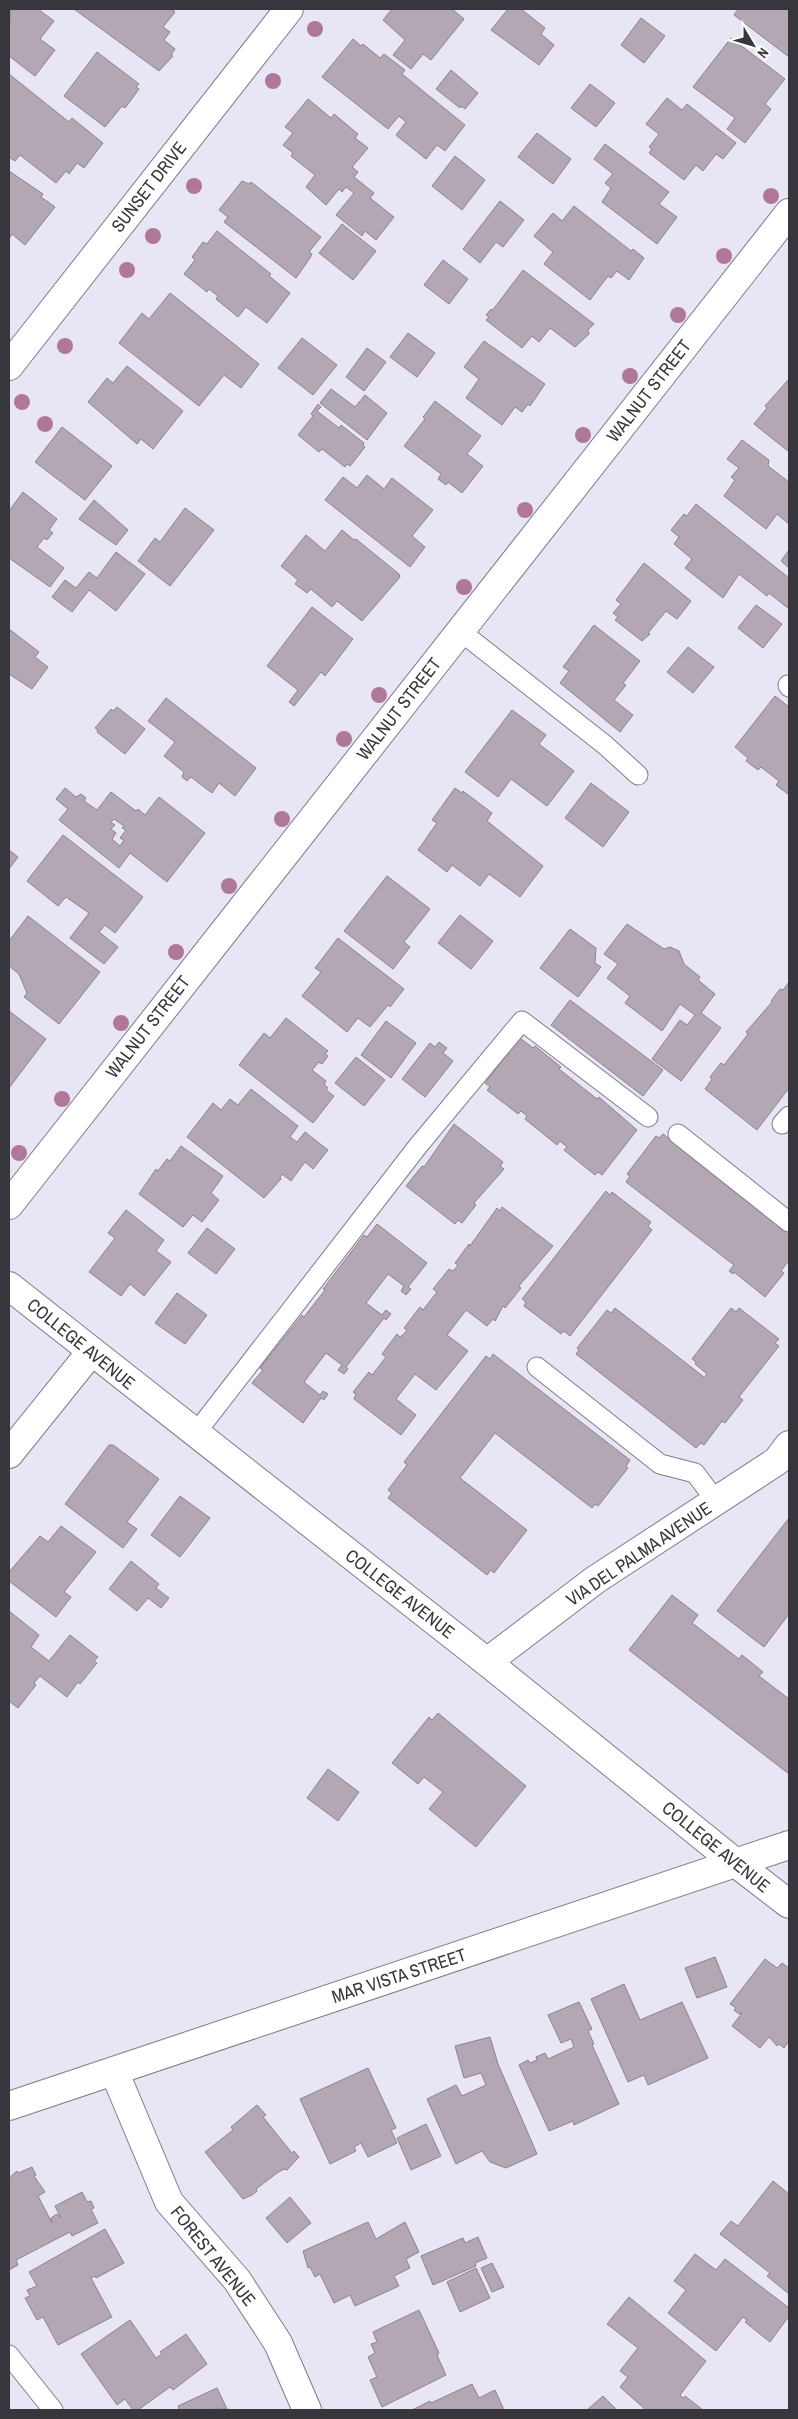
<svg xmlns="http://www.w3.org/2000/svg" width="798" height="2419" viewBox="0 0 798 2419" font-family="'Archivo Narrow',sans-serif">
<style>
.building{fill:#b3a7b3;stroke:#8e828e;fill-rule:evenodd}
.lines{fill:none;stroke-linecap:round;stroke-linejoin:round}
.lane-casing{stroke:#7f7c8b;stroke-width:21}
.street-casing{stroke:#7f7c8b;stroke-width:30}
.secondary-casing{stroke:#7f7c8b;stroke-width:30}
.lane{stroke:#fff;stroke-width:19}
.street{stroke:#fff;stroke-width:28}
.secondary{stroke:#fff;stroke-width:28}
.tree{fill:#b07898}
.labels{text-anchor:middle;stroke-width:4.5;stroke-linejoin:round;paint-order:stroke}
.street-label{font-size:18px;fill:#37363c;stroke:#fff}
</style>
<rect width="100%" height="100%" fill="#e8e5f5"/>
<path class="building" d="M 10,9 L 38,9 L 54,21 L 40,39 L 55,50 L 35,76 L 9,56 Z
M 74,9 L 172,9 L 175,12 L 163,27 L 170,32 L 164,40 L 175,49 L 171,55 L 173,56 L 159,71 Z
M 392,9 L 452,9 L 464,19 L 431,60 L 423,54 L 411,69 L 393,55 L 405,40 L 383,20 Z
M 508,9 L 521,9 L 545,28 L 541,34 L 554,45 L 539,65 L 491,30 Z
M 738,9 L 789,9 L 789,57 L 734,15 Z
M 641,18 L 665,36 L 644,63 L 621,45 Z
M 731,38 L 785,79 L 765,104 L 771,109 L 745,143 L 727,129 L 735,118 L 693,87 Z
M 353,39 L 361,46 L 363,44 L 380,58 L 384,54 L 405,70 L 402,74 L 465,125 L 445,151 L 437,145 L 426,159 L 396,135 L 406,122 L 399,116 L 388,129 L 322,77 Z
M 97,52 L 139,84 L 136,87 L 139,89 L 125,108 L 122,106 L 105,127 L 64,96 Z
M 451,70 L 478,93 L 465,109 L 461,106 L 460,108 L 436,89 Z
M 9,74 L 69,122 L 72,118 L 103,143 L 84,168 L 77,163 L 69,174 L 66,171 L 56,183 L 20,155 L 15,161 L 9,157 Z
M 590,84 L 615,103 L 596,127 L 571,108 Z
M 667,98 L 682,110 L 687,104 L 736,143 L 723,159 L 716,154 L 703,171 L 696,165 L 684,180 L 649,153 L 652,149 L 649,147 L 659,134 L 646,124 Z
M 308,99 L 331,118 L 334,114 L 358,134 L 355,138 L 368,148 L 352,167 L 358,172 L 354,177 L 374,193 L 370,198 L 394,217 L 376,240 L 365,231 L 362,236 L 336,215 L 354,193 L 346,187 L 342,192 L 339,189 L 326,205 L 306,187 L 315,175 L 291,156 L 293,153 L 283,145 L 293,133 L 285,127 Z
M 537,133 L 571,159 L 553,184 L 518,157 Z
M 605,144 L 669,192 L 659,204 L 677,217 L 657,244 L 602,202 L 611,188 L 605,183 L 613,174 L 594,159 Z
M 455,156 L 485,180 L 462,210 L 432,186 Z
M 9,171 L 43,194 L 41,197 L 55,207 L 25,245 L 12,234 L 9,239 Z
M 242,181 L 249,184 L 251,182 L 321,237 L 309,252 L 312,254 L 310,258 L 296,278 L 224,222 L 228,217 L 219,210 Z
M 500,201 L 524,220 L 503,247 L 496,242 L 480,263 L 463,249 Z
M 574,206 L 631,251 L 633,249 L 644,258 L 629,280 L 617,271 L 611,278 L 608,276 L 590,300 L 544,264 L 553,252 L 534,236 L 553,213 L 562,221 Z
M 342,224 L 376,251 L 353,280 L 319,253 Z
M 217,231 L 271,274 L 269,276 L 290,293 L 267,323 L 246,307 L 238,317 L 216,299 L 218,296 L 209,289 L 207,292 L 184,274 L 195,260 L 192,257 L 203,242 L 207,244 Z
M 443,260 L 468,279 L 449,304 L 424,285 Z
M 523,270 L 594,324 L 588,330 L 589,334 L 575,347 L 550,328 L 539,342 L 532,336 L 522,348 L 486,320 L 489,317 L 486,315 L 491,309 L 492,311 Z
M 170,293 L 259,364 L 241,388 L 224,375 L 199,406 L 119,343 L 142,313 L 149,319 Z
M 408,333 L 435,353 L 417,377 L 390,357 Z
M 302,338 L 337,365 L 313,395 L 278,368 Z
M 484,341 L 545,384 L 530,406 L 528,404 L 522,412 L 515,407 L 502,425 L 466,398 L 479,379 L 464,367 Z
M 367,348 L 386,362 L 364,391 L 346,377 Z
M 127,366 L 183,411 L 153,449 L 141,439 L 137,444 L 88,402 L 107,378 L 113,383 Z
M 789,379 L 789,449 L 788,451 L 754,424 L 767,408 L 765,406 Z
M 331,389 L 355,407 L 365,395 L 387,413 L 367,440 L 320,403 Z
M 435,401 L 481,436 L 467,454 L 483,466 L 462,493 L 448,482 L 446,485 L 438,479 L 441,474 L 404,446 L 425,419 L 423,417 Z
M 318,404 L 321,407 L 317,411 L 339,428 L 341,425 L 364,443 L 363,445 L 365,447 L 350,466 L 347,464 L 345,467 L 322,449 L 319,452 L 298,435 L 313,416 L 311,414 Z
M 62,427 L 112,466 L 85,500 L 35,462 Z
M 742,440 L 769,460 L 768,466 L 789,482 L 789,524 L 777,514 L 766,529 L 724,496 L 735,480 L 731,477 L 739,468 L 727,459 Z
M 367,475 L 384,489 L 392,478 L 433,510 L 412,536 L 425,547 L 410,567 L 325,500 L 343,477 L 357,488 Z
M 23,492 L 57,519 L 49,530 L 53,533 L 47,540 L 44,538 L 37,547 L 64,568 L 50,587 L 9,558 L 9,511 Z
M 94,500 L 128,530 L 116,545 L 79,519 Z
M 696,504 L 789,578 L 789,609 L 769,593 L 767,596 L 739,574 L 723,598 L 685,568 L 692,559 L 674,544 L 679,537 L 671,530 L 684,514 L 687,516 Z
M 185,508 L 214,530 L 170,586 L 138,561 L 155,538 L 160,542 Z
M 342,530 L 354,540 L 356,539 L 399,574 L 400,577 L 362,621 L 337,601 L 332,607 L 311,589 L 307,593 L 295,584 L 298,580 L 281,566 L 306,535 L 325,551 Z
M 789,550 L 789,568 L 781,561 Z
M 116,552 L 145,574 L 116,611 L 89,590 L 72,612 L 52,597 L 65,580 L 76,588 L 89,572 L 97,578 Z
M 644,563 L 691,601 L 677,619 L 666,611 L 648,633 L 650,634 L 642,641 L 615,620 L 618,617 L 613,613 L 621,604 L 616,600 Z
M 756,605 L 782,624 L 763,648 L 738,628 Z
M 312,607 L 353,639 L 325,676 L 321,672 L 294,706 L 289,702 L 298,690 L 267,666 Z
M 594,625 L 640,661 L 623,683 L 626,685 L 614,700 L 633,715 L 620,732 L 560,683 L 569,671 L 563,667 Z
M 9,629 L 39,652 L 35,657 L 48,667 L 32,689 L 9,674 Z
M 688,647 L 714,667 L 693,693 L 667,672 Z
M 775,696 L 789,707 L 789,795 L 776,785 L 779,781 L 761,767 L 758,770 L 746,761 L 748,758 L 735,747 Z
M 166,698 L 256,768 L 235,796 L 219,783 L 212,793 L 191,777 L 187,781 L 182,777 L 184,772 L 164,756 L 175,742 L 148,721 Z
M 117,707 L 145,729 L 125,754 L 97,732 L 98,730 L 95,728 L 111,709 L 113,711 Z
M 512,710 L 546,735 L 539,744 L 574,771 L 547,806 L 511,779 L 498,797 L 465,772 Z
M 591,783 L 629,812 L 603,847 L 565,818 Z
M 65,788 L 76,797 L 81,794 L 86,798 L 84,801 L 97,810 L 111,792 L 136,811 L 138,809 L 145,815 L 159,797 L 205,833 L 167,882 L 130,853 L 119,868 L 59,820 L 68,809 L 56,799 ZM 114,819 L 124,826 L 122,828 L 126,830 L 120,838 L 124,840 L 120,846 L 112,839 L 116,833 L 111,829 L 115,825 L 111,822 Z
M 455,788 L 462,793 L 463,791 L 492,813 L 487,821 L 543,866 L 520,897 L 489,874 L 480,886 L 452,865 L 447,872 L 418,850 L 437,823 L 432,820 Z
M 63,835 L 143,897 L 115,933 L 105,925 L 99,932 L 118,947 L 104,964 L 70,938 L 89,913 L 66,897 L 58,906 L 27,881 Z
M 9,850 L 18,857 L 9,869 Z
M 387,876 L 430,909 L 404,942 L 410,947 L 393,969 L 344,931 Z
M 460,915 L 493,941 L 471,969 L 438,943 Z
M 28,916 L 100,972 L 59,1024 L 24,997 L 27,993 L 19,974 L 9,966 L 9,941 Z
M 627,924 L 664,949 L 670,947 L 679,951 L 684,964 L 700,977 L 698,980 L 715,994 L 701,1013 L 721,1028 L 681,1081 L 652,1059 L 680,1020 L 687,1025 L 695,1015 L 680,1004 L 662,1031 L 625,1003 L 630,996 L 607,978 L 618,964 L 604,954 Z
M 570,929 L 596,948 L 595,963 L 601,967 L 578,997 L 540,968 Z
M 338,938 L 404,989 L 390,1007 L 388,1005 L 370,1027 L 358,1018 L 347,1032 L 302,996 L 321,972 L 315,968 Z
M 789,982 L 789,1088 L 757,1130 L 705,1089 L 712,1079 L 710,1077 L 721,1063 L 724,1065 L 748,1034 L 746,1032 L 772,1002 L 771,1001 L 780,989 L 783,990 Z
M 570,1000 L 663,1070 L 643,1096 L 551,1025 Z
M 9,1011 L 46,1039 L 9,1088 Z
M 286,1018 L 328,1051 L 325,1054 L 328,1056 L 322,1064 L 319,1062 L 312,1070 L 326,1081 L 324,1084 L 328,1088 L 326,1090 L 334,1096 L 313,1123 L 239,1065 L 264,1033 L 270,1038 Z
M 386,1021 L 416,1043 L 391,1078 L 361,1055 Z
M 520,1038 L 533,1048 L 535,1046 L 561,1067 L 559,1069 L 597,1099 L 599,1097 L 637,1130 L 602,1175 L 598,1172 L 595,1175 L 564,1150 L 567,1147 L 560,1141 L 557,1145 L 525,1119 L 527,1116 L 521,1111 L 518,1114 L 487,1090 L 490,1087 L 485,1083 Z
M 439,1042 L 447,1048 L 443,1053 L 453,1061 L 425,1097 L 402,1079 L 430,1043 L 435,1047 Z
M 356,1057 L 385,1080 L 364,1106 L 335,1083 Z
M 251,1089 L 298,1126 L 290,1137 L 297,1142 L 305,1132 L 328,1150 L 313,1169 L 305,1162 L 291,1181 L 282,1174 L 280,1177 L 281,1179 L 264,1198 L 187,1137 L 213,1103 L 221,1110 L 230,1099 L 238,1105 Z
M 454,1124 L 503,1162 L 500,1166 L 504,1169 L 474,1203 L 476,1205 L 462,1223 L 458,1220 L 455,1224 L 406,1186 L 422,1166 L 424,1167 Z
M 663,1134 L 789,1232 L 789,1260 L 781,1271 L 784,1273 L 765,1297 L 734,1272 L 733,1274 L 729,1271 L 734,1265 L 626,1182 L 630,1176 L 627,1174 L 656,1136 L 659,1138 Z
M 181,1146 L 223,1176 L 211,1193 L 219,1200 L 202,1222 L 193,1215 L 183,1227 L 139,1194 L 156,1169 L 158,1171 L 167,1159 L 170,1161 Z
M 606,1191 L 610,1195 L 612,1192 L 651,1222 L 648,1226 L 652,1230 L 570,1336 L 564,1331 L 561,1334 L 524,1306 L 526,1302 L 522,1299 Z
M 502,1207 L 553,1246 L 519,1286 L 521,1288 L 505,1308 L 503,1306 L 495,1321 L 493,1319 L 487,1326 L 466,1310 L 447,1335 L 468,1351 L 436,1390 L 415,1374 L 396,1399 L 416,1415 L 401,1435 L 354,1399 L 356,1394 L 353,1392 L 369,1372 L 372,1375 L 386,1357 L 382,1354 L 397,1334 L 400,1337 L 404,1334 L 407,1330 L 404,1328 L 420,1307 L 423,1310 L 437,1292 L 433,1289 L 449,1269 L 452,1271 L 455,1269 L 458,1265 L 455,1263 L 469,1244 L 470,1246 L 497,1208 L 500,1211 Z
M 126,1210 L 164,1240 L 156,1251 L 171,1262 L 144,1296 L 130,1284 L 121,1296 L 89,1272 L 115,1238 L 108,1233 Z
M 377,1224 L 427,1263 L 408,1287 L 411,1289 L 406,1295 L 401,1291 L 404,1286 L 388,1274 L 366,1303 L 382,1315 L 386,1310 L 391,1314 L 386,1320 L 384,1318 L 346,1367 L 348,1369 L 344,1374 L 338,1370 L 342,1365 L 326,1353 L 304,1382 L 320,1395 L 323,1391 L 328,1394 L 324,1400 L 321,1398 L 303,1423 L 252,1383 L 263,1370 L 260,1368 L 302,1315 L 304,1317 L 325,1290 L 323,1289 L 364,1235 L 367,1237 Z
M 207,1228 L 235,1249 L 216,1274 L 188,1253 Z
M 177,1293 L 207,1315 L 185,1344 L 155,1323 Z
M 615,1308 L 704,1377 L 707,1374 L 695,1364 L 696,1362 L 692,1359 L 731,1308 L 736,1312 L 739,1308 L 779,1339 L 775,1343 L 779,1346 L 739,1397 L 743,1400 L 725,1423 L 722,1421 L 704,1445 L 701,1443 L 696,1448 L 576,1354 L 579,1350 L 577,1348 L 607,1310 L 611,1313 Z
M 493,1354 L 630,1460 L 626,1466 L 628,1468 L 598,1506 L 595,1504 L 592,1508 L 495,1433 L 460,1478 L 527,1530 L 494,1573 L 491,1570 L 487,1575 L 388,1498 L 392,1493 L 388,1490 L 407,1465 L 404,1462 L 486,1356 L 490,1359 Z
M 109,1445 L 113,1445 L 159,1479 L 127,1522 L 137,1529 L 123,1548 L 65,1504 Z
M 180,1496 L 210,1518 L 180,1557 L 151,1535 Z
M 789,1518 L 789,1614 L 764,1647 L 717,1611 Z
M 61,1526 L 96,1552 L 64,1592 L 71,1597 L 56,1617 L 9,1581 L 9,1572 L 40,1536 L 48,1542 Z
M 131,1561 L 159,1584 L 156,1588 L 169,1598 L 161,1608 L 148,1598 L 137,1611 L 109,1589 Z
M 672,1595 L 698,1615 L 692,1623 L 739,1659 L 742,1655 L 763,1672 L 759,1676 L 789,1699 L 789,1774 L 629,1650 Z
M 9,1611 L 39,1635 L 31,1647 L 49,1661 L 70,1635 L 98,1657 L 94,1661 L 97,1663 L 80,1684 L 78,1682 L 67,1697 L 40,1676 L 34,1683 L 36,1685 L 18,1708 L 9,1701 Z
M 438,1713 L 526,1786 L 476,1847 L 429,1809 L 443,1792 L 424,1777 L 418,1784 L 392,1763 L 429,1717 L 432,1720 Z
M 328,1769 L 359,1792 L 338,1821 L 307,1798 Z
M 715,1957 L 727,1987 L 697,1998 L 685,1968 Z
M 765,1959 L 777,1968 L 782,1963 L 789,1968 L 789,2041 L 784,2048 L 779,2044 L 777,2046 L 769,2037 L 760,2048 L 732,2026 L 742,2013 L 739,2014 L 734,2010 L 736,2008 L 730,2004 Z
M 624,1984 L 640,2020 L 682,2002 L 708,2058 L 648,2085 L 644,2075 L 628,2082 L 591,1999 Z
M 579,2002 L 592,2029 L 588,2031 L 594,2044 L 592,2045 L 619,2104 L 574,2125 L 573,2121 L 549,2131 L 519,2065 L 528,2060 L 530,2063 L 537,2060 L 536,2057 L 545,2053 L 548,2059 L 574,2047 L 571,2039 L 561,2043 L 548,2015 Z
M 490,2037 L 498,2064 L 537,2154 L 506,2168 L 490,2162 L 482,2151 L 456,2164 L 427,2099 L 456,2085 L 462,2096 L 486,2085 L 481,2073 L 464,2078 L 455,2046 Z
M 368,2068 L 396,2128 L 391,2130 L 397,2143 L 368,2157 L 361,2143 L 354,2147 L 356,2151 L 330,2164 L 300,2099 Z
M 257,2105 L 266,2115 L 263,2117 L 292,2153 L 294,2151 L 299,2157 L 287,2170 L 284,2169 L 277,2173 L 256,2189 L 257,2191 L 252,2195 L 243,2199 L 205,2152 L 233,2130 L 231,2127 Z
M 426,2124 L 441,2156 L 411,2170 L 397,2138 Z
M 32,2167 L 36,2175 L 34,2176 L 45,2192 L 38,2196 L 52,2223 L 51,2218 L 57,2214 L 61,2218 L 55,2206 L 82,2192 L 87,2202 L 91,2201 L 94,2208 L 91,2209 L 98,2223 L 72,2236 L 70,2232 L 16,2260 L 18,2265 L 9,2270 L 9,2178 L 17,2171 L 18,2173 Z
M 773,2181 L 789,2194 L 789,2294 L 767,2276 L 770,2273 L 720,2234 L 731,2221 L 738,2226 Z
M 290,2197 L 311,2223 L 287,2243 L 266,2218 Z
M 368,2222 L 376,2239 L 405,2222 L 419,2252 L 406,2259 L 410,2268 L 394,2276 L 399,2286 L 355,2306 L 350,2295 L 334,2303 L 320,2274 L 315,2277 L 310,2267 L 308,2268 L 303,2251 Z
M 105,2229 L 124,2263 L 96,2278 L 95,2276 L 91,2278 L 112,2317 L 58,2345 L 43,2317 L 37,2320 L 25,2298 L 30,2296 L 27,2290 L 37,2286 L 29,2272 Z
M 478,2237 L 487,2258 L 475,2263 L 476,2266 L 433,2285 L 421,2256 L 463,2238 L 465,2243 Z
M 695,2254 L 716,2270 L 725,2259 L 789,2308 L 789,2316 L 770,2342 L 745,2322 L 747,2320 L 743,2317 L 716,2351 L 668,2313 L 686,2290 L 674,2281 Z
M 492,2263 L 504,2287 L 492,2292 L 481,2268 Z
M 476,2268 L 490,2298 L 460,2312 L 447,2282 Z
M 629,2297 L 706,2361 L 680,2395 L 683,2398 L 685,2396 L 703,2410 L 646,2410 L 620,2387 L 628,2377 L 620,2371 L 638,2348 L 607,2324 Z
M 419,2310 L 439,2353 L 437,2355 L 446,2375 L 382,2407 L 370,2380 L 377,2377 L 368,2357 L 375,2353 L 371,2344 L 377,2342 L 373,2332 Z
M 130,2320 L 156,2358 L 162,2354 L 160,2352 L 186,2334 L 207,2364 L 173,2390 L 170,2387 L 138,2410 L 133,2410 L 125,2399 L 117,2405 L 81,2354 Z
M 472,2384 L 479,2398 L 495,2390 L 504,2410 L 412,2410 L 430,2401 L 431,2403 Z
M 217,2388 L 227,2409 L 176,2410 L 179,2409 L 178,2406 Z
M 603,2396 L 617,2410 L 587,2410 Z"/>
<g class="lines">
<g class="lane-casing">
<path id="lane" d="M 460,631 L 605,745 L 638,775
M 788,685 L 789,687
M 782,1124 L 789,1116
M 678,1134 L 789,1222
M 537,1367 L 660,1464 L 695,1473 L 716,1501
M 195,1434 L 418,1146 L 522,1021 L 648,1117
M 9,2355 L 53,2410"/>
</g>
<g class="street-casing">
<path id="street" d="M 9,366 L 289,9
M 9,1205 L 789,213
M 9,1454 L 91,1352
M 487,1662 L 595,1580 L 777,1461 L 789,1445
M 737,1864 L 789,1904
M 114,2071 L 169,2202 L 237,2280 L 278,2343 L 307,2410"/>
</g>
<g class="secondary-casing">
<path id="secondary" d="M 9,1286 L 487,1662 L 737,1864
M 9,2106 L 789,1845"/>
</g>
<use href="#lane" class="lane"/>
<use href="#street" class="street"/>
<use href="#secondary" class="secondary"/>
</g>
<g class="tree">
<circle cx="315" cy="29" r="8"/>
<circle cx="273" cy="81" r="8"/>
<circle cx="194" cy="186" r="8"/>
<circle cx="771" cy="196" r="8"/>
<circle cx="153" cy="236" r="8"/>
<circle cx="724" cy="256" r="8"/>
<circle cx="127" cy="270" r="8"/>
<circle cx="678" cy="315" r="8"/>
<circle cx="65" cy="346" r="8"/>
<circle cx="630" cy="376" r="8"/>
<circle cx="22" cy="402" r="8"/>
<circle cx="45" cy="424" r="8"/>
<circle cx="583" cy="435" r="8"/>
<circle cx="525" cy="510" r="8"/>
<circle cx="464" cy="587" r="8"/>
<circle cx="379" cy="695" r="8"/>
<circle cx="344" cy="739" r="8"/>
<circle cx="282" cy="819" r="8"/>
<circle cx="229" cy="886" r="8"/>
<circle cx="176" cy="952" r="8"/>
<circle cx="121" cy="1023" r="8"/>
<circle cx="62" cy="1099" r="8"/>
<circle cx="19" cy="1153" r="8"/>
</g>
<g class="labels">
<g class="street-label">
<text transform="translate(149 187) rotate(-52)" y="6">SUNSET DRIVE</text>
<text transform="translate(649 391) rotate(-52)" y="6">WALNUT STREET</text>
<text transform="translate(399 709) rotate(-52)" y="6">WALNUT STREET</text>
<text transform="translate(148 1027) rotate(-52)" y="6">WALNUT STREET</text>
<text transform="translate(81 1344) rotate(39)" y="6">COLLEGE AVENUE</text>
<text transform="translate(639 1554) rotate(-34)" y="6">VIA DEL PALMA AVENUE</text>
<text transform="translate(400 1594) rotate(38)" y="6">COLLEGE AVENUE</text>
<text transform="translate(716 1847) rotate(39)" y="6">COLLEGE AVENUE</text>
<text transform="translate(399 1976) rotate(-18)" y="6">MAR VISTA STREET</text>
<text transform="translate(213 2256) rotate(51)" y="6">FOREST AVENUE</text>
</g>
</g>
<rect width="798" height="2419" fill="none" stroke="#37363c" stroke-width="20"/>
<g transform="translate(753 45) rotate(128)" stroke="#ffffff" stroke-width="4" paint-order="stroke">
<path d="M0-4L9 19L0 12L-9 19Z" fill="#37363c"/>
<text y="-8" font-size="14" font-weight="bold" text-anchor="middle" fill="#37363c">N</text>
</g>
</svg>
